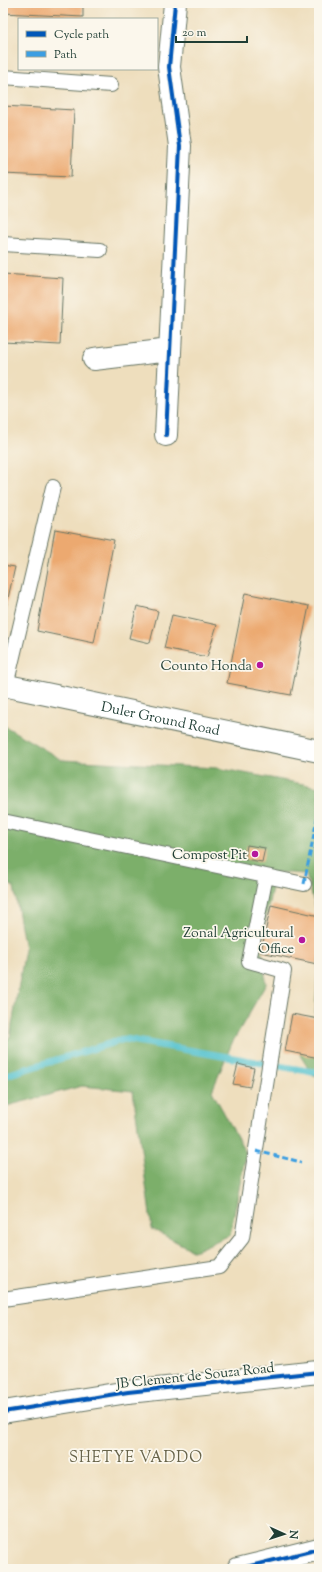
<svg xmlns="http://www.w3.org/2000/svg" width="322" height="1572" viewBox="0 0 322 1572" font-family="'Sorts Mill Goudy',serif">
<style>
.forest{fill:#7baf6b;stroke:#4d7650}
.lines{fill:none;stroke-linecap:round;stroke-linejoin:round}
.stream{stroke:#56c3cf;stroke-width:7}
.building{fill:#eca970}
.service-casing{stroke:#677564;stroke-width:16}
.minor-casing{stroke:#677564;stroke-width:24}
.primary-casing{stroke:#677564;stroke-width:24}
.service{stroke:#fff;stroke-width:14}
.minor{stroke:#fff;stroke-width:22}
.primary{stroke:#fff;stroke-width:22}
.quiet{stroke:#3c9ee2;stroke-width:3;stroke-dasharray:6 3;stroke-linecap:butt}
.cycleway-casing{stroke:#fbf7ec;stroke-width:6}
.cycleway{stroke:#0057b8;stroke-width:4}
.poi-dot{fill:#b5179e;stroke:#fbf7ec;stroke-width:1.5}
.labels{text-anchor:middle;stroke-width:3.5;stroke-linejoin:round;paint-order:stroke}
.poi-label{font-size:14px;fill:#1f3d34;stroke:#fbf7ec;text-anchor:end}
.street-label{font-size:14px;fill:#1f3d34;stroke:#fbf7ec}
.neighbourhood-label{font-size:15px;letter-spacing:1px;fill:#676349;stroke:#fbf7ec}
</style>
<rect width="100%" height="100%" fill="#fbf7ec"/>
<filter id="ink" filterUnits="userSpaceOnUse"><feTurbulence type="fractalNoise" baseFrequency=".025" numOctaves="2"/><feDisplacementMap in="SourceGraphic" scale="8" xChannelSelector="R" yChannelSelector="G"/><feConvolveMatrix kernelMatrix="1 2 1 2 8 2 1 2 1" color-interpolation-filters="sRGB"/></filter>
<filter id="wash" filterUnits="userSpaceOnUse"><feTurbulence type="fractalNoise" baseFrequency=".012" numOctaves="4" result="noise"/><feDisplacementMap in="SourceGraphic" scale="16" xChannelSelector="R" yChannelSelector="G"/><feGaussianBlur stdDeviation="0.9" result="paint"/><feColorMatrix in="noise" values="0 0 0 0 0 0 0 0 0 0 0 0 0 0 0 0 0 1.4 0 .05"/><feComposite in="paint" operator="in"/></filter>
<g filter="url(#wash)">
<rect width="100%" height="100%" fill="#eedebd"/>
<path class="forest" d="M 3,725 L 62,760 L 217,768 L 319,787 L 319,920 L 306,874 L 275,872 L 261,941 L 266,984 L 232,1043 L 212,1091 L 246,1153 L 230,1235 L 194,1251 L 152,1229 L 133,1091 L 82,1086 L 3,1107 L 3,1042 L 10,1037 L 25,949 L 14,887 L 3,881 Z
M 319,949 L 319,1077 L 313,1076 L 300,1055 L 315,1016 Z"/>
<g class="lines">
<path class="stream" d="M 3,1076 L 125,1039 L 319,1073"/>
</g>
<g id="blocks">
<path class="building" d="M 3,3 L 83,3 L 83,17 L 3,13 Z
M 3,106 L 74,110 L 71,177 L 3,174 Z
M 3,274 L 63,278 L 60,345 L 3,342 Z
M 55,529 L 114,540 L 94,643 L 37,631 Z
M 3,565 L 15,567 L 4,616 L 3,616 Z
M 245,593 L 309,606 L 291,695 L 227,683 Z
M 137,606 L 158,611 L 150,643 L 129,638 Z
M 172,615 L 217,625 L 207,657 L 164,648 Z
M 247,845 L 265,848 L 262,862 L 245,859 Z
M 271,905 L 319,916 L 319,956 L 317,964 L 261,952 Z
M 292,1014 L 319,1019 L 319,1058 L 285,1051 Z
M 238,1064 L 254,1068 L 250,1087 L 233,1084 Z"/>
</g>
</g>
<g filter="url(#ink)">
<use href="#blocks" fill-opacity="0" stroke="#677564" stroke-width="1"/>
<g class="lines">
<g class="service-casing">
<path id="service" d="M 3,77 L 111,85
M 3,244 L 100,250
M 6,686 L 53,487
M 3,821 L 304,884
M 3,1299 L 219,1267 L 242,1238 L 284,971 L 249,961 L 266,876"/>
</g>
<g class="minor-casing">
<path id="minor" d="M 94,359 L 170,350
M 166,435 L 180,146 L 169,67 L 175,3
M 3,1412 L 128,1392 L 319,1372
M 238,1569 L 319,1549"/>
</g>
<g class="primary-casing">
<g id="primary">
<path id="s1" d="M 3,685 L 319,751"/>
</g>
</g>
<use href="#service" class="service"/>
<use href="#minor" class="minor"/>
<use href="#primary" class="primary"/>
<path class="quiet" d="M 304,884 L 318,814
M 256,1151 L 301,1162"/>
<g class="cycleway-casing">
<path id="cycleway" d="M 166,435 L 180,146 L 169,67 L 175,3
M 3,1412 L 128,1392 L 319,1372
M 238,1569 L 319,1549"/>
</g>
<use href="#cycleway" class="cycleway"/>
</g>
</g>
<g class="poi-dot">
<circle cx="260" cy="665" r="4"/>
<circle cx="255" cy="854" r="4"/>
<circle cx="302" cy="940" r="4"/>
</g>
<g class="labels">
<g class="poi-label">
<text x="252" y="670">Counto Honda</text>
<text x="247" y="859">Compost Pit</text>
<text x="294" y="937">Zonal Agricultural<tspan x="294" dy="16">Office</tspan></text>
</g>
<g class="street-label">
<text dy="5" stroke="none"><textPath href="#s1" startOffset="161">Duler Ground Road</textPath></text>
<text transform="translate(195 1375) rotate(-6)" y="5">JB Clement de Souza Road</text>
</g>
<g class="neighbourhood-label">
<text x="136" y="1462">SHETYE VADDO</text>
</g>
</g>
<rect width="322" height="1572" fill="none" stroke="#fbf7ec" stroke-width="16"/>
<rect x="18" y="18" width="140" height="52" fill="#fbf7ec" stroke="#a3ada2"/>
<rect x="26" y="31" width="20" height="6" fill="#0057b8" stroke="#a3ada2"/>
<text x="54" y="38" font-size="12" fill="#1f3d34">Cycle path</text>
<rect x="26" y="51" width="20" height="6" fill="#3c9ee2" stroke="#a3ada2"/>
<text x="54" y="58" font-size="12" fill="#1f3d34">Path</text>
<g transform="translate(284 1534) rotate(93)" stroke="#fbf7ec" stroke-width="3" paint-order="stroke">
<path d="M0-3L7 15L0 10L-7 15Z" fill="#1f3d34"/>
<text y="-6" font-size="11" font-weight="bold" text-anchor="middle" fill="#1f3d34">N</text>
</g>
<path d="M176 36v6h71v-6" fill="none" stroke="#1f3d34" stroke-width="2"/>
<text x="182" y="36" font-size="12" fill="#1f3d34" stroke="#fbf7ec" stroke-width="3" paint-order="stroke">20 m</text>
</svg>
